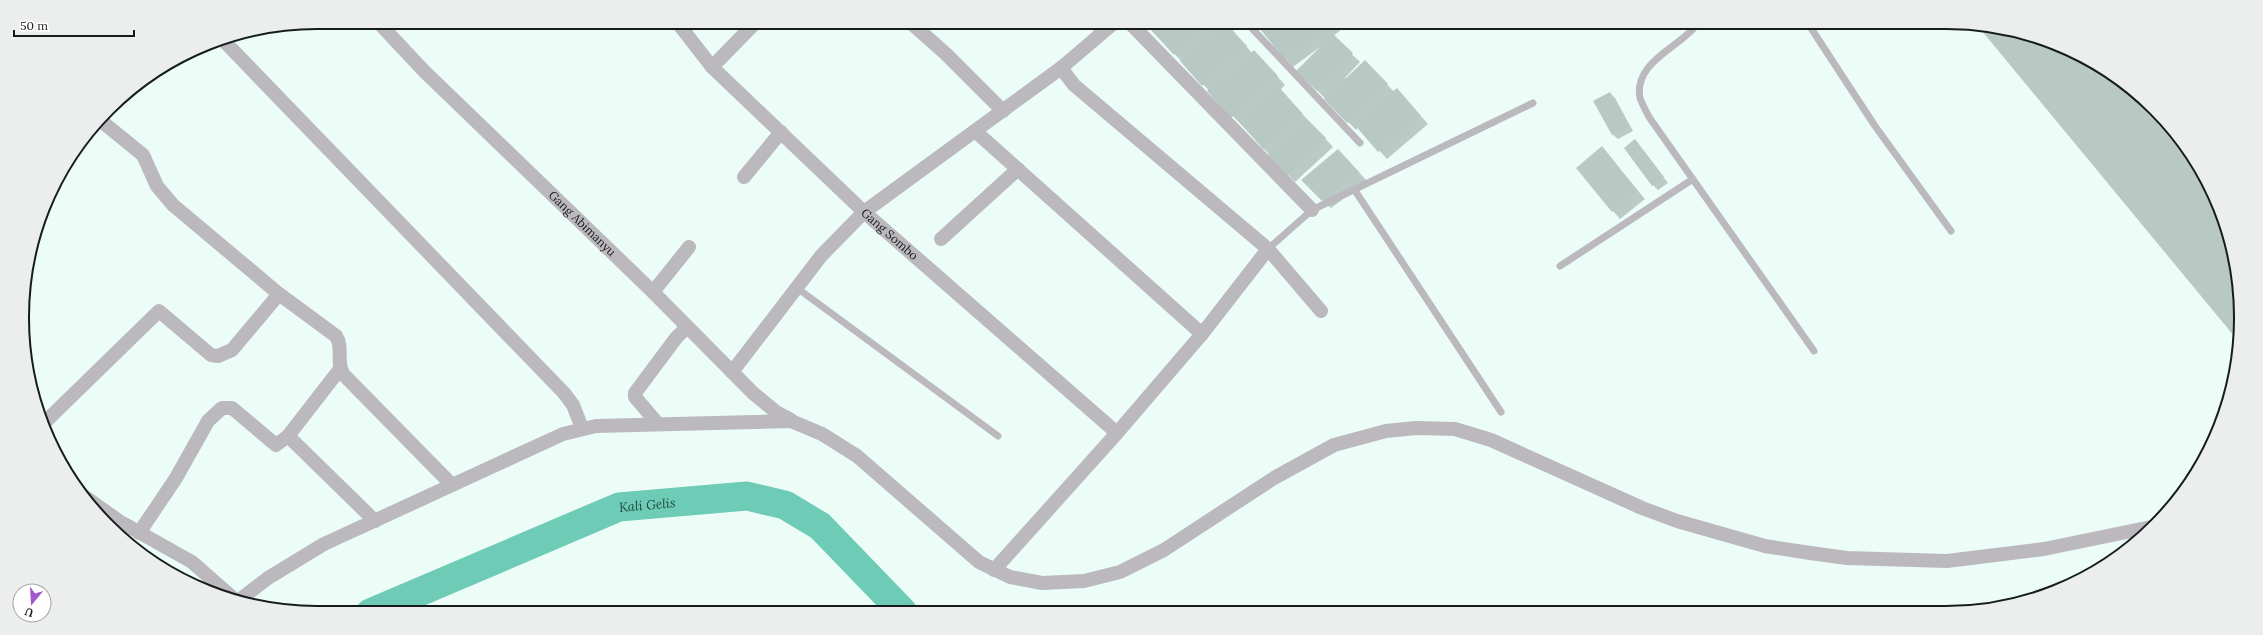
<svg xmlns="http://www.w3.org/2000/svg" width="2263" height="635" viewBox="0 0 2263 635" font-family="Lora,serif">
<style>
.shadow{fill:#0003}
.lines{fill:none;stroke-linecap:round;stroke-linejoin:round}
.river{stroke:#6ecbb5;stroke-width:29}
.building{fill:#b8c9c4}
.service{stroke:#bbb8be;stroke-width:7}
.minor{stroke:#bbb8be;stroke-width:14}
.labels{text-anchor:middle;stroke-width:3.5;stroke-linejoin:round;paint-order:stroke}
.street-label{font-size:12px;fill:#161c1a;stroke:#fff}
.water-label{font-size:13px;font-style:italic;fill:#204a40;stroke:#fff}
.rim{fill:none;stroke:#161c1a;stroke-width:2}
</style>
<rect width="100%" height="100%" fill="#ecfdf8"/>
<path class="shadow" d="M 1159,22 L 1226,22 L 1252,53 L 1262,59 L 1285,85 L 1280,90 L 1333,147 L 1295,182 L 1151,29 Z
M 1254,22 L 1333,22 L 1340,31 L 1333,36 L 1360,62 L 1344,79 L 1373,69 L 1394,92 L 1397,89 L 1428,124 L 1387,159 L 1358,127 L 1356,130 L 1306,79 L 1320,47 L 1293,67 Z
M 1979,25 L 2003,28 L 2058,44 L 2109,72 L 2154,108 L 2191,153 L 2218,204 L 2235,260 L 2241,317 L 2239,340 Z
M 1610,93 L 1615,98 L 1633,131 L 1618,139 L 1612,134 Z
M 1635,141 L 1668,183 L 1658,190 L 1653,185 Z
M 1602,148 L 1645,199 L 1620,219 L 1613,211 Z
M 1346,158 L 1367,181 L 1331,208 L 1302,180 Z"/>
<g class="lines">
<path class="river" id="s1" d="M 370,613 L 619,507 L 747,496 L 785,505 L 820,526 L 903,612"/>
</g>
<path class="building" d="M 1157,22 L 1210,22 L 1174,55 L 1150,29 Z
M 1224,22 L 1247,46 L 1202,86 L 1180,61 Z
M 1253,22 L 1261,22 L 1256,26 Z
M 1272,22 L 1333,22 L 1285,60 L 1261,30 Z
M 1977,25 L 2003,28 L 2058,44 L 2109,72 L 2154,108 L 2191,153 L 2218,204 L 2235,260 L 2241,317 L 2239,342 Z
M 1333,34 L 1353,53 L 1317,91 L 1296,71 Z
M 1254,50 L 1278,76 L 1231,118 L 1207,91 Z
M 1365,60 L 1388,84 L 1347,123 L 1324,99 Z
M 1278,86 L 1303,114 L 1263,149 L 1238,120 Z
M 1397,88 L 1421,116 L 1378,152 L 1354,124 Z
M 1610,92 L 1628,126 L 1612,135 L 1593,101 Z
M 1307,119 L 1326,138 L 1287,175 L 1268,155 Z
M 1635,139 L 1664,177 L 1652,186 L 1624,148 Z
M 1602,146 L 1638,191 L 1612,212 L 1576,168 Z
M 1338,149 L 1359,172 L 1322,201 L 1301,180 Z"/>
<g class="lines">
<path class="service" d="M 1246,22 L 1360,143
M 1644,22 L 1654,26 L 1677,22
M 1699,22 C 1682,47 1633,61 1640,98 C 1642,104 1646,111 1649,117 L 1814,351
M 1807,22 L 1875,126 L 1951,231
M 1754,26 L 1762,22
M 1354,189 L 1501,412
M 1268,249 L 1312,210 L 1533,103
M 1560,266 L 1693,179
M 797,288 L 998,436"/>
<g class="minor">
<path id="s2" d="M 378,22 L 424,71 L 653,292 L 753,393 L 776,412 L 791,420"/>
<path id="s3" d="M 677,22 L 712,67 L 864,212 L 1117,433"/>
<path d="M 910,22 L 946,54 L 1003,111"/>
<path d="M 1094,22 L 1104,30"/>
<path d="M 1129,22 L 1312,210"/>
<path d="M 222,39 L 564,393 L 573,405 L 582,428"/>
<path d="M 712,67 L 756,22"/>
<path d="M 100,120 L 143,155 L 157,186 L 173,205 L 279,294 L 336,336 C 344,348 335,362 344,375 L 452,485"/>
<path d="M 975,131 L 1202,334"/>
<path d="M 744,177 L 781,132"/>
<path d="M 941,239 L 1018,169"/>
<path d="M 1268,249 L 1321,311"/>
<path d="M 653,292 L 689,247"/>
<path d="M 340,369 L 288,436 L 375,521"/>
<path d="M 732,372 L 821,256 L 864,212 L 1061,68"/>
<path d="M 43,424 L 159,311 L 211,355 L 218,356 L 232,350 L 279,294"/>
<path d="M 658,424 L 635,397 L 635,393 L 676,338 L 687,327"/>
<path d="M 81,494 L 119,521 L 192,562 L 234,599"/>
<path d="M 139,533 L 176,478 L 208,421 L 222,408 L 232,408 L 276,445 L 288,436"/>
<path d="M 994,570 L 1117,433 L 1202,334 L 1268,249 L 1074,85 L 1061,68 L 1115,22"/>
<path d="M 238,601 L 268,578 L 324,544 L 563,434 L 596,426 L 791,421 L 822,434 L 857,456 L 979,562 L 1010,577 L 1042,583 L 1084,581 L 1120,572 L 1164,550 L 1274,478 L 1334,445 L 1386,431 L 1416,428 L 1455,429 L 1491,440 L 1642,508 L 1677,521 L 1765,546 L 1810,553 L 1847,558 L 1947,561 L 2044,549 L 2151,527"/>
</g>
</g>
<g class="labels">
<g class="street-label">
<text dy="4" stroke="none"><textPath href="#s2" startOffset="287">Gang Abimanyu</textPath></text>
<text dy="4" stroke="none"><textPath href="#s3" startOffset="301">Gang Sombo</textPath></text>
</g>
<g class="water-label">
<text dy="5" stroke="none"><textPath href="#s1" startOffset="299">Kali Gelis</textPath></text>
</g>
</g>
<path d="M0 0H2263V635H0ZM317 29H1946A288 288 0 0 1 2234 317V318A288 288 0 0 1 1946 606H317A288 288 0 0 1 29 318V317A288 288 0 0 1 317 29Z" fill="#eceded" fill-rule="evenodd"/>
<path class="rim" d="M317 29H1946A288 288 0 0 1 2234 317V318A288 288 0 0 1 1946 606H317A288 288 0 0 1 29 318V317A288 288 0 0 1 317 29Z"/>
<g transform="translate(32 603) rotate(198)"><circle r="19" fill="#ffffff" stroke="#a2a4a3"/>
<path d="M0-3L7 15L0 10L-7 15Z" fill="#a259cd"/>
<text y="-6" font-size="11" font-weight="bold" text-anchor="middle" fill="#161c1a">U</text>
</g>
<path d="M14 30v6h120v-6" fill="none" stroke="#161c1a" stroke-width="2"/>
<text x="20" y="30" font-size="12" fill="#161c1a" stroke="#ffffff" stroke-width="3" paint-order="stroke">50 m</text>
</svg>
